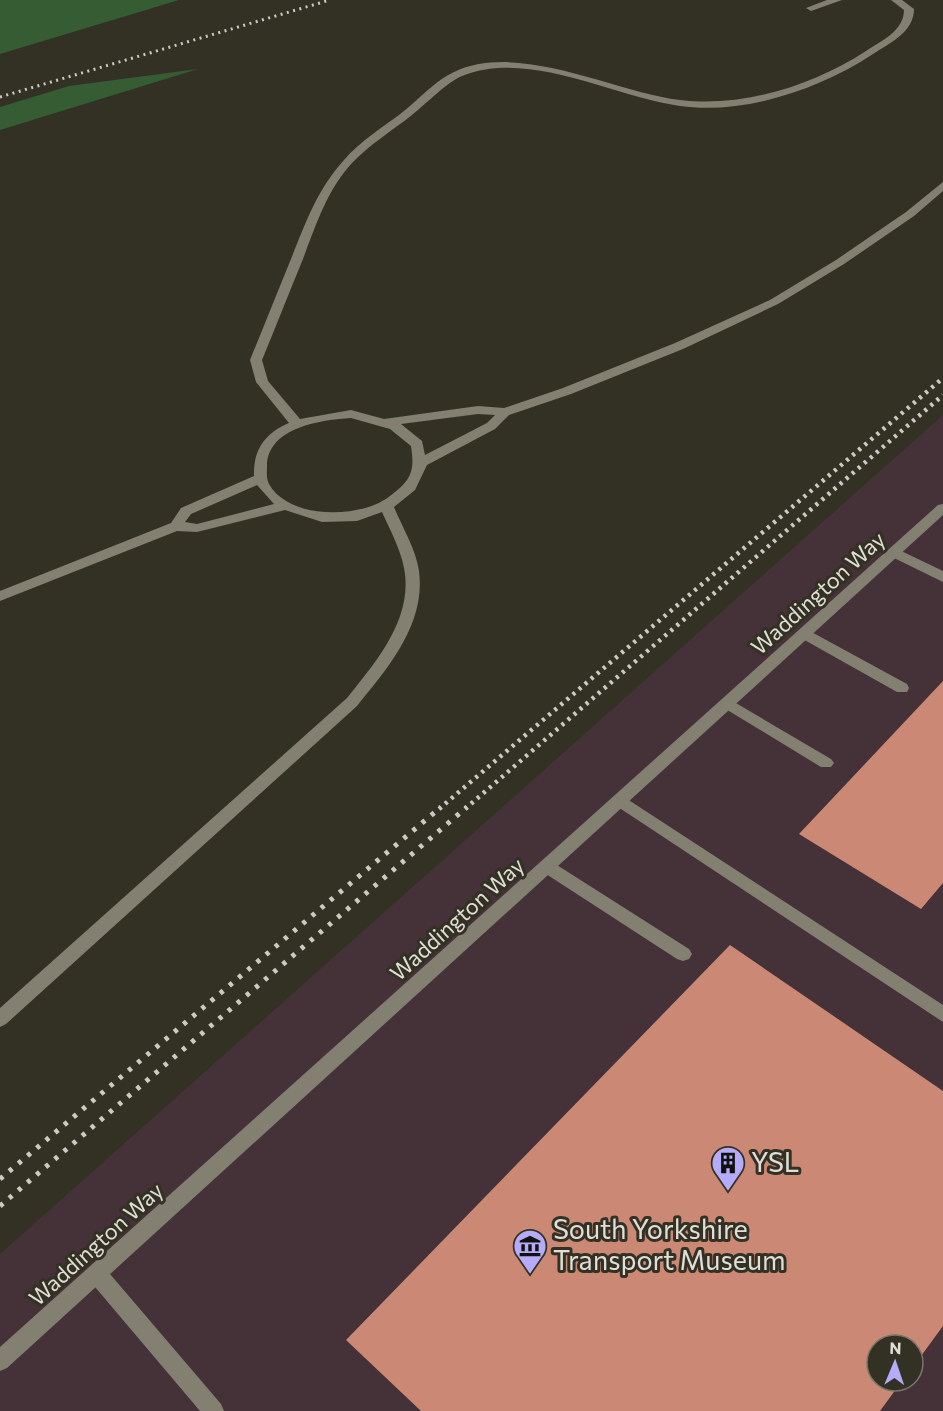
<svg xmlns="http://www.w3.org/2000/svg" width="943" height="1411" viewBox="0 0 943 1411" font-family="Commissioner,sans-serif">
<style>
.industrial{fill:#453239;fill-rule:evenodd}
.green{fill:#365c34}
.building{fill:#cb8874}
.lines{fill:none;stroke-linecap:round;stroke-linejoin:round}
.lane{fill:#838072;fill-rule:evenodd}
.street{fill:#838072;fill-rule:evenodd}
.rail-far2{stroke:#cccac2;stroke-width:3;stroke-dasharray:2 4.5;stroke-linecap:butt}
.rail-far1{stroke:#cccac2;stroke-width:4.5;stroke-dasharray:3 5;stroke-linecap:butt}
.rail{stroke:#cccac2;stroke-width:5;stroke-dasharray:4 8;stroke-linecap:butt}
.labels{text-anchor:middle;stroke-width:6;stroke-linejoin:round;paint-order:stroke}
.street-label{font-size:22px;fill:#e0ded6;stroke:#333124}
.near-poi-label{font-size:27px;fill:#e0ded6;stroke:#333124;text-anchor:start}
</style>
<rect width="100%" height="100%" fill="#333124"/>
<path class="industrial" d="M 943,415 L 943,1411 L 0,1411 L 0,1254 ZM 877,1345 L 913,1345 L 913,1381 L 877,1381 Z"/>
<path class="green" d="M 0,0 L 179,0 L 0,54 Z
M 198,69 L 0,130 L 0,107 L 69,86 Z"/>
<path class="building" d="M 943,681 L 943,883 L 921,909 L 799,834 Z
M 730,945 L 943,1091 L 943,1326 L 913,1367 L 913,1345 L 877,1345 L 877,1381 L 902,1381 L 880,1411 L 421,1411 L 346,1340 Z"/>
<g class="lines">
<path class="lane" d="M 827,0 L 842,0 L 811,11 L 806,8 Z
M 891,0 L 902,0 L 914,9 C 914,32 890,43 873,54 C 820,89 745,115 680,106 C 613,97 529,49 462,76 C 447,82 426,104 412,115 C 393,130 369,145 352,163 C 327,190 316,225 303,259 C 289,293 276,326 262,360 L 268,381 L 300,419 L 351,410 L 384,419 L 478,406 L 504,408 L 563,388 L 675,343 L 770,300 L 836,260 L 906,212 L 943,182 L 943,191 L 914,216 L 844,264 L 778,304 L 683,349 L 571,394 L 509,415 L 495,429 L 427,465 L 415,490 L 394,507 C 402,527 416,549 419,571 C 426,624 388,668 357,706 L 6,1024 L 0,1027 L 0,1008 L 347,698 C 376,662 414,618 404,568 C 400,548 390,530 382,512 L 357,521 L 322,522 L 285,510 L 197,532 L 177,531 L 0,601 L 0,591 L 171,523 L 181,508 L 254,476 C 253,450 265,433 289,423 L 256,382 L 250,360 C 264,326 277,293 291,259 C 306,222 317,190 344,160 C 360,141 385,126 404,111 C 419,99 436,80 454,72 C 519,41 614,92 680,100 C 743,108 814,85 866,51 C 881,41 904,31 904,10 ZM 478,414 L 495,415 L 487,423 L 425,455 L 422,441 L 401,424 ZM 351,418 L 390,429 L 411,446 C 415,472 411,480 390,496 C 361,519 289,520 269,484 C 266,478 267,472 267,466 C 268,427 321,420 351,418 ZM 257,485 L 274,504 L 197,524 L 185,522 L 191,514 Z
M 895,548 L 943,571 L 943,582 L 890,556 L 888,553 Z
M 806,629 L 907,684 L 909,688 L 907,692 L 897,692 L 801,638 L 799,634 L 801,630 Z
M 729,699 L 831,759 L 834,763 L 831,767 L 821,767 L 724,708 L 722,704 L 724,700 Z
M 621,795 L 943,1005 L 943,1022 L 615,805 L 613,801 L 615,797 Z
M 549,860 L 689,949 L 692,954 L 689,959 L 683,961 L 677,959 L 543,872 L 541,867 L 543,862 Z
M 97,1265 L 104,1267 L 221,1404 L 224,1411 L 200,1411 L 90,1281 L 87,1274 L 90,1267 Z"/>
<path class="street" d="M 943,504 L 943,515 L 7,1368 L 0,1371 L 0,1347 L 938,505 Z"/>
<path class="rail-far2" d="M 0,97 L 330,0"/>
<path class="rail-far1" d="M 439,809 L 943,378
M 465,809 L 943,395"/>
<path class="rail" d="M 0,1179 L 441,807
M 0,1206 L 467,807"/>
</g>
<defs>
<g id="building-pin" transform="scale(1.725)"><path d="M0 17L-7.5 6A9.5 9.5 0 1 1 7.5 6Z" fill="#b4acf9" stroke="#333124"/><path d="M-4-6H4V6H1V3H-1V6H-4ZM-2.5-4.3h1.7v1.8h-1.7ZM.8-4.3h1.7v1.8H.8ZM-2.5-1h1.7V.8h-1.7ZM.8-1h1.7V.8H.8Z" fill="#111"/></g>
<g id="museum-pin" transform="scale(1.725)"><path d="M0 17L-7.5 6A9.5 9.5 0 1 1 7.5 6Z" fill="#b4acf9" stroke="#333124"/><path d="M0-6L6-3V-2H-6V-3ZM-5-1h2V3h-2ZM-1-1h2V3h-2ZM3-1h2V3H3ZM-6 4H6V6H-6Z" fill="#111"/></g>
</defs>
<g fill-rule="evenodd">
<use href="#building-pin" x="728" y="1163"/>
<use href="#museum-pin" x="530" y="1246"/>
</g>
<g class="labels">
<g class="street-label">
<text transform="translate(818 593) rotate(-42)" y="8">Waddington Way</text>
<text transform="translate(457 919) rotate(-42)" y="8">Waddington Way</text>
<text transform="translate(96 1244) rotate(-42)" y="8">Waddington Way</text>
</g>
<g class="near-poi-label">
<text x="751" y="1172">YSL</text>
<text x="553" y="1239">South Yorkshire<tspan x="553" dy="31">Transport Museum</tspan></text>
</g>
</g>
<g transform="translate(895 1363) rotate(2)"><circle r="28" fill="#333124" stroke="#78766b" stroke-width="1.5"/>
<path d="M0-4.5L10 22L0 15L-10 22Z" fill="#b4acf9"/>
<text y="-9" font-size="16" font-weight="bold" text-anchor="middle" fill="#e0ded6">N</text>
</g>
</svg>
